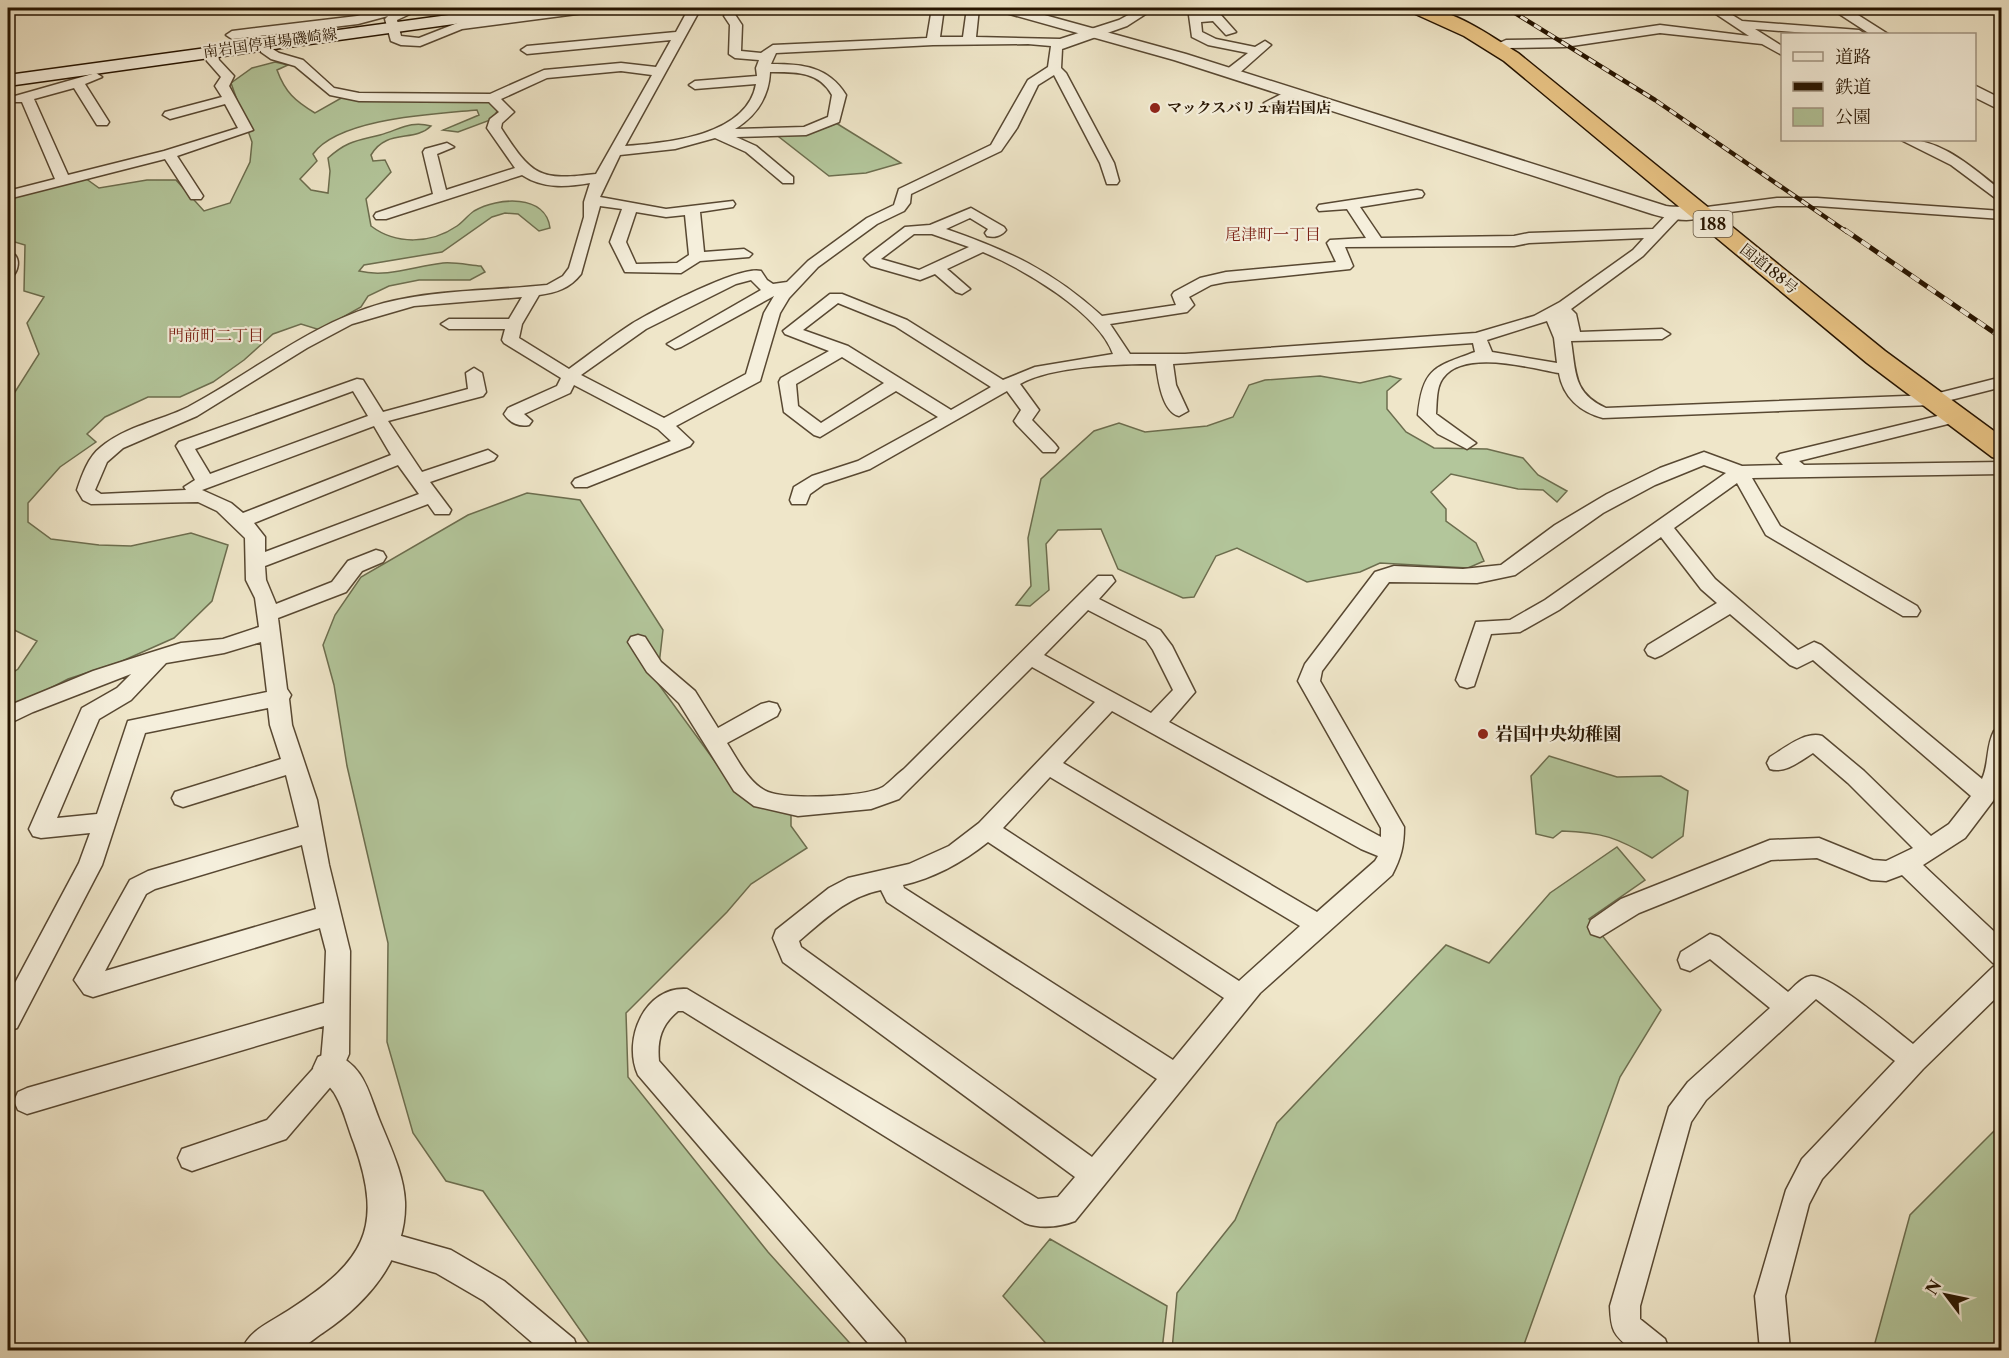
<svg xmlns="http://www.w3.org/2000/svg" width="2009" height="1358" viewBox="0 0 2009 1358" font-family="'Libre Caslon Text','Noto Serif JP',serif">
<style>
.green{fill:#b3c69b;stroke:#6c6d4e;stroke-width:1.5}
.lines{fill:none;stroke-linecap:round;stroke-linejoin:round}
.minor-casing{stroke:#584832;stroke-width:3}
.tertiary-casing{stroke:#584832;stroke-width:3}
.secondary-casing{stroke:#261400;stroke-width:3}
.trunk-casing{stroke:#261400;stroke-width:3}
.minor{fill:#f5efdc;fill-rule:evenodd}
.tertiary{fill:#f5efdc;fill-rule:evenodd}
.secondary{fill:#f5efdc;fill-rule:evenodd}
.trunk{fill:#e8c384;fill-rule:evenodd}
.rail-far1-casing{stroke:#261400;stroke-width:4.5}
.rail-casing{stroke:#261400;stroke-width:5}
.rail-far1{stroke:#f5efdc;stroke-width:3;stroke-dasharray:8;stroke-linecap:butt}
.rail{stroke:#f5efdc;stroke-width:4;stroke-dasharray:10;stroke-linecap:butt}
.poi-dot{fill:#8f2418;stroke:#f5efdc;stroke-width:2}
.labels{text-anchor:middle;stroke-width:4.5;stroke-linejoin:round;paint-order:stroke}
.far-street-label{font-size:15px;fill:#261400;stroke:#f5efdc}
.far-poi-label{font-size:15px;font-weight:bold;fill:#261400;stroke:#f5efdc;text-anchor:start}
.shield{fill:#f5efdc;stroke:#645642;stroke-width:1.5}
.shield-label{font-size:16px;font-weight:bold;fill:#261400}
.far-neighbourhood-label{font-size:16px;fill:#7a1f14;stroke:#f5efdc}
.poi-label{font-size:18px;font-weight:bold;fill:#261400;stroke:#f5efdc;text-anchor:start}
</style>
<rect width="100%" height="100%" fill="#efe6c9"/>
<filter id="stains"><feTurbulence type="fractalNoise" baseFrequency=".00333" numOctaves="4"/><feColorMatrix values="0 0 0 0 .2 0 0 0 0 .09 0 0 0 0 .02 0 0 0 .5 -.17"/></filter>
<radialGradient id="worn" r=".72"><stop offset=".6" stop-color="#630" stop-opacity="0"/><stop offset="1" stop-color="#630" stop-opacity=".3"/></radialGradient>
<path class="green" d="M 275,62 L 288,65 L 277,70 C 285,92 295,101 315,113 L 343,97 L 482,100 L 494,104 L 498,109 L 493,119 L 458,132 L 443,130 L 479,115 L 477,110 C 435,114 339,118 313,154 L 317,161 L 300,179 L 311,190 L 328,193 L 330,171 L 328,158 C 347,141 356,141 380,135 C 399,130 410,120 431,126 C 414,143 387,128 371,155 L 373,161 L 385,160 L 391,172 L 366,199 L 371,226 C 396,245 431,244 457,226 C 463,222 468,215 474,211 C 498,197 546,194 550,228 L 539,231 L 518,214 L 505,213 L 492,217 L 442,252 L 364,265 L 359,271 C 387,278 415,266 443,263 C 455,262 469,265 481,266 L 485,272 L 470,280 L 419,280 L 389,286 L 368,296 L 361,307 L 320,330 L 301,324 L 273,334 L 244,360 L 213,382 L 180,397 L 148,397 L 105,417 L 87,434 L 96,442 L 60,467 L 28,503 L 28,522 L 51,539 L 99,545 L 131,546 L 191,533 L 228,545 L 212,601 L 174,638 L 120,662 L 68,679 L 8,710 L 8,676 L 18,669 L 37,641 L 8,627 L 8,403 L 39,354 L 27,323 L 44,297 L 24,291 L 25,245 L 8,240 L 8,200 L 33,190 L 85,178 L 99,188 L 147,180 L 176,180 L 204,211 L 230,203 L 250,162 L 252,142 L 231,83 L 252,68 Z
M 836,123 L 901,163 L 866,173 L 829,176 L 774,133 C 796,133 816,134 836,123 Z
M 1320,376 L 1360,383 L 1390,376 L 1401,379 L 1387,391 L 1387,409 L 1406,432 L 1434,448 L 1487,449 L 1523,458 L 1538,475 L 1567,491 L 1557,502 L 1543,490 L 1518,489 L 1451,474 L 1431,492 L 1446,509 L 1446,521 L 1476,543 L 1484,561 L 1468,568 L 1380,563 L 1360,572 L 1307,582 L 1237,548 L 1216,556 L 1194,597 L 1183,598 L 1118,569 L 1101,529 L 1058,530 L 1046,544 L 1049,590 L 1030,606 L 1016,605 L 1031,586 L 1028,538 L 1041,479 L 1094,431 L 1119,423 L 1145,432 L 1207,426 L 1233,417 L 1249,385 L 1265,380 Z
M 527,493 L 580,500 L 663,630 L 657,682 L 735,789 L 791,808 L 791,826 L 807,848 L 751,884 L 727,912 L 626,1013 L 628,1077 L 768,1252 L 856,1350 L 594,1350 L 483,1191 L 446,1181 L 413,1133 L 387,1042 L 388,943 L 347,766 L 334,685 L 323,645 L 335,615 L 361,577 L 468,515 Z
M 1549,756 L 1617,777 L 1661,776 L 1688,791 L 1683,836 L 1652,858 C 1618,838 1602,832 1562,831 L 1553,838 L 1536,834 L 1531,776 Z
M 1617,847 L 1645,880 L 1589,919 L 1661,1010 L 1620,1077 L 1522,1350 L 1172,1350 L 1177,1293 L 1235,1220 L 1277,1123 L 1446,945 L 1489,963 L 1550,893 Z
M 2001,1124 L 2001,1350 L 1873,1350 L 1910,1215 Z
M 1050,1239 L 1167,1306 L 1162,1350 L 1052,1350 L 1003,1296 Z"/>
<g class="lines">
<g class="minor-casing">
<path id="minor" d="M 8,8 L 34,8 L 28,12 L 8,14 Z
M 385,8 L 464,8 L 458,12 L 412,13 L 397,20 L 401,36 L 419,38 L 460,22 L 569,8 L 598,8 L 592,12 L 462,29 L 420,46 L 401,45 L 391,41 L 385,19 L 388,16 L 358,24 L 232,39 L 226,35 L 232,31 L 357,16 Z
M 689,8 L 701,8 L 625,146 C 667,143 747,136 756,84 L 695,89 L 689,85 L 695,81 L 757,76 L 756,68 L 759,60 L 735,58 L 729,54 L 730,25 L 724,16 L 726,13 L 734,13 L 742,25 L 741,51 L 761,53 L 773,45 L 927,38 L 932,8 L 944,8 L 940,37 L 963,37 L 967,8 L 979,8 L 976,37 L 1060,39 L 1119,20 L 1141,8 L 1155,8 L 1127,26 L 1062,49 L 1061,68 L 1066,73 L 1114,163 L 1119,181 L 1117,184 L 1107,184 L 1100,163 L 1054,75 L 1038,85 L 1017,128 L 1001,151 L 911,194 L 910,203 L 904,211 L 877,224 L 818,267 L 789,298 L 780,313 L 760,381 L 676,426 L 693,442 L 690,446 L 587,487 L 575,487 L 572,483 L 575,479 L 671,441 L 658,429 L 574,385 L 570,393 L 524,414 L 532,421 L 529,425 C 519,427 510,423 504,414 L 508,408 L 557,386 L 561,378 L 504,343 L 502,340 L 505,329 L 449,329 L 441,324 L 449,319 L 509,319 L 522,297 L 414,306 L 352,324 L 307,348 L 197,416 L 123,448 L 107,462 L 95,490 L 101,494 L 186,490 L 184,487 L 195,480 L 176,446 L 179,442 L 357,379 L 363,380 L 383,412 L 468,389 L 466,373 L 474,368 L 482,373 L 486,392 L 483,396 L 388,421 L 422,472 L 488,450 L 497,456 L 494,460 L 430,482 L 451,510 L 449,514 L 435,514 L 428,504 L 265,566 L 266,580 L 276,604 L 332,582 L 348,561 L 376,550 L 383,552 L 386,557 L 383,562 L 362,571 L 346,592 L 278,618 L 287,689 L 291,695 L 289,699 L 292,725 L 317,800 L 329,865 L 350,951 L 349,1054 L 339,1077 L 286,1139 L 192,1171 L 182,1167 L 178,1158 L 182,1149 L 267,1120 L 321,1060 L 324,1026 L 27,1114 L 18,1110 L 14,1101 L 18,1092 L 27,1088 L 324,1003 L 326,951 L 320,928 L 93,997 L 84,994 L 74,980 L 130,880 L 148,871 L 299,827 L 286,775 L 183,807 L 175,804 L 172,798 L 175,792 L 281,759 L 270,725 L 268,708 L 145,733 L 102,865 L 17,1028 L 8,1031 L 8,996 L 79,863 L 90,833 L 41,838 L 33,836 L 29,829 L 82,708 L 117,688 L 131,674 L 33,712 L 8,724 L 8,706 L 93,671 L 149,653 L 181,643 L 223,639 L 259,627 L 255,598 L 246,580 L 245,538 L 217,511 L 198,502 L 91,504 L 83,500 L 77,490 C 82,475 88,457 101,447 C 126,426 160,421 188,407 C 254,372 311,323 384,303 C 437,289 493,291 547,285 L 563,276 L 569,268 L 584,217 L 584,202 L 590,183 C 567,187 543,189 522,175 L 386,219 L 376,219 L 374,216 L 376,213 L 433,194 L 423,152 L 425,149 L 447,143 L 454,147 L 437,154 L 446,190 L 515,168 L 487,128 L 490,119 L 499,112 L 489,102 L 359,101 L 330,95 L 295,66 L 271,59 L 261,52 L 259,43 L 265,39 L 269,40 L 271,48 L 279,53 L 303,60 L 334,88 L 359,93 L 490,94 L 544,70 L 621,63 L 656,67 L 671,40 L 527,54 L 521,50 L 527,46 L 676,32 ZM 1028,44 L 1051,46 L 1048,67 L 1028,80 L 991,145 L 899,189 L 894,205 L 867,218 L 808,261 L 787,282 L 773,284 L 767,280 L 761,271 C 740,265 655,310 633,323 C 611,337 590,354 569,369 L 519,338 L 522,324 L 539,295 C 556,293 570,288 581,274 L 600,206 L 622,209 L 610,242 L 625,272 L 681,273 L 700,261 L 749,257 L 752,254 L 744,249 L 704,252 L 700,212 L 733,207 L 735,204 L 733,201 L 666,209 L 600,197 L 620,155 L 675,149 L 715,138 L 746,152 L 783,183 L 793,183 L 793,177 L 756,146 L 736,137 L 806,135 L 839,122 L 846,95 C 828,66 802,64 771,64 L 776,53 L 933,45 ZM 621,71 L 652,75 L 596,174 C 539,181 532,176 501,128 L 502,123 L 514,112 L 501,99 L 547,78 ZM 770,72 C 795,72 819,71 832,95 L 828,117 L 804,127 L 735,129 C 756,116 769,97 770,72 ZM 636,212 L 666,217 L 685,215 L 689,255 L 677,263 L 636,264 L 626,242 ZM 751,280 L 761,290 L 667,344 L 675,349 L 681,347 L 774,296 L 764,313 L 746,374 L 664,418 L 581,375 L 646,329 L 736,284 ZM 353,391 L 368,416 L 210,474 L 195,449 ZM 374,426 L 391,455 L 243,513 L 231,503 L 202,490 ZM 398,465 L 419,494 L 265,552 L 265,537 L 254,523 ZM 261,642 L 267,692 L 128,721 L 97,814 L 57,818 L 99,719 L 131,700 L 166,663 L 224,653 ZM 302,845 L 316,909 L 105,971 L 146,894 L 155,889 Z
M 1188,8 L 1200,8 L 1201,15 L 1220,14 L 1236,32 L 1226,35 L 1213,21 L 1201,22 L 1202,32 L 1216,39 L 1255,47 L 1265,41 L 1271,45 L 1236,76 L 1226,76 L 1226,70 L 1248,53 L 1208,45 L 1192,37 Z
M 1707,8 L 1721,8 L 1742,21 L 1859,30 L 1865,34 L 1821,34 L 1755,29 L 1782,46 L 1782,55 L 1762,44 L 1660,33 L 1565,47 L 1507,48 L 1496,51 L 1490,47 L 1506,40 L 1565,39 L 1660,25 L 1749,36 Z
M 212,46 L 216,47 L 219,60 L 234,76 L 229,86 L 253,130 L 177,156 L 203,196 L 201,199 L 191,199 L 165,159 L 8,199 L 8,191 L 55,179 L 22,102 L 15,102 L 15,96 L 96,73 L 102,77 L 85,84 L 109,122 L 107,125 L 97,125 L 74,88 L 34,99 L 68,175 L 164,151 L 238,128 L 225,104 L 170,119 L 163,115 L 165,112 L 222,97 L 215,86 L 221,77 L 207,61 L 206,50 Z
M 1291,89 L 1298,93 C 1289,103 1276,112 1264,103 Z
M 1901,140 C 1939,136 1974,169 2002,191 L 2002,203 L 1951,165 Z
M 1417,190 L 1422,191 L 1424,194 L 1422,197 L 1360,207 L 1381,238 L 1514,236 L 1529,233 L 1653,229 L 1670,211 L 1680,211 L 1682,214 L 1680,217 L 1643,256 L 1571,309 L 1576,314 L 1580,332 L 1662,329 L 1670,334 L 1662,339 L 1571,341 C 1576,373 1573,393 1606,408 L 1931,395 L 2002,377 L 2002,387 L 1931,405 L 1603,418 C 1580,412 1563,397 1559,373 C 1530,368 1464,349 1443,378 C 1436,387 1437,402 1436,414 L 1476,443 L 1467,449 L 1438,434 L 1418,415 C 1423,368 1434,367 1475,352 L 1473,343 L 1173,364 L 1176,385 L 1188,411 L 1179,416 C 1162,412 1158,379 1156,364 C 1119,364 1051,366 1020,384 L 1039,410 L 1032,420 L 1055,444 L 1058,448 L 1055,452 L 1043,452 L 1017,425 L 1014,421 L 1021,410 L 1007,391 L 870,469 L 824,484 L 810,494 L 806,504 L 792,504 L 790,500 L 794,487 L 812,476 L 858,461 L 938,417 L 896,391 L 820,437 L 814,435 L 784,412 L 779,382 L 781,378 L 829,351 L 785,334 L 783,331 L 830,294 L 842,294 L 907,320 L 1003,380 L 1035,367 L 1113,354 C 1099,313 1022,268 983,252 L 947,269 L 970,289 L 962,294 L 956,292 L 935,274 L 920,280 L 871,266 L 864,259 L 867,256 L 905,227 L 930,225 L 971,208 L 1004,227 L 1006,230 C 1002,236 994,238 987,236 L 985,233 L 988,229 L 970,218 L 946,229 C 1009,251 1051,270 1102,316 L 1176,305 L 1172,295 L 1174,292 L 1200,278 L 1226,272 L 1336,262 L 1327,243 L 1330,240 L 1366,238 L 1347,209 L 1319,211 L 1317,208 L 1319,205 ZM 914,234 L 932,234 L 969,247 L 919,270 L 881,259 ZM 1644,238 L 1633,250 L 1560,302 L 1534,316 L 1476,333 L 1185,354 L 1130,354 L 1110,324 L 1187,312 L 1194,305 L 1189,297 L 1211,285 L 1226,282 L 1350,269 L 1353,266 L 1345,247 L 1514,246 L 1529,243 ZM 838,303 L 895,326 L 991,387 L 951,410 L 848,346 L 803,330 ZM 1547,321 L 1554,338 L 1557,363 L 1492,352 L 1487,340 ZM 842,357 L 884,383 L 821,423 L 798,406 L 796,384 Z
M 1777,198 L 1817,198 L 2002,211 L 2002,219 L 1817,206 L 1777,206 L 1699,216 L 1692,212 L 1699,208 Z
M 8,254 L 15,255 C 20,261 18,270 13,276 L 8,278 Z
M 1954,412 L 1960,413 L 1963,417 L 1960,421 L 1799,461 L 1804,465 L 2002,462 L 2002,474 L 1752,478 L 1780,526 L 1917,606 L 1920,611 L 1917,616 L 1903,616 L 1766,535 L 1737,483 L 1674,528 L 1715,579 L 1798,650 L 1814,642 L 1821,645 L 1982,779 C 1989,764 1986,746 1994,731 L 2002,729 L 2002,784 L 1993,801 L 1965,838 L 1923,865 L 2002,939 L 2002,992 L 1923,1069 L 1822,1179 L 1809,1204 L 1785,1296 L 1790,1350 L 1760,1350 L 1755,1296 L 1786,1190 L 1802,1159 L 1895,1061 L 1816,999 L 1706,1100 L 1691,1122 L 1640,1306 L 1640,1319 L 1665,1339 L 1669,1350 L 1632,1350 C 1613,1334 1611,1331 1610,1306 L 1669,1107 L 1688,1082 L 1770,1008 L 1710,959 L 1690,971 L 1681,968 L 1678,960 L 1681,952 L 1710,934 L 1719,937 L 1788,992 C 1795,986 1802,977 1811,976 C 1830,974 1895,1030 1913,1044 L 1993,967 L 1999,965 L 1993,963 L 1902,875 L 1886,881 L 1871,880 L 1817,858 L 1771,860 L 1639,913 L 1600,937 L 1591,934 L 1588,927 L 1591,920 L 1621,899 L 1770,840 L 1819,838 L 1873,860 L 1886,861 L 1913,848 L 1848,783 L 1813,753 C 1800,761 1785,774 1770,769 L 1767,763 L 1770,757 C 1785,748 1805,731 1822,736 L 1864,771 L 1931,836 L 1949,824 L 1971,796 L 1813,660 L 1797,668 L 1790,665 L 1730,614 L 1662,655 L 1655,658 L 1648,655 L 1645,650 L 1648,645 L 1717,603 L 1701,589 L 1661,537 L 1559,610 L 1520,632 L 1491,634 L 1474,686 L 1467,688 L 1460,686 L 1456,680 L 1476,622 L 1510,620 L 1545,600 L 1726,473 L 1704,465 L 1655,485 L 1603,513 L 1515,575 L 1477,583 L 1389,582 L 1322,671 L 1320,681 L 1404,827 C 1404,846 1401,858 1392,875 L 1260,993 L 1075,1221 C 1060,1227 1040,1229 1025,1223 L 683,1011 L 678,1011 C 661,1025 657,1040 659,1061 L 904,1339 L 908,1350 L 874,1350 L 638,1075 C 622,1039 645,986 687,989 L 1038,1199 L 1058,1197 L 1075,1177 L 783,962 L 773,938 L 776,930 L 829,888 L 848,878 L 909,864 L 949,846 L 979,823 L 1095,702 L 1032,667 L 899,799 L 871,809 L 798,816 L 754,806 L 734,791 L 679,703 L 647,672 L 628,642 L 631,637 L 638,635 L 645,637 L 661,662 L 695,691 L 718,728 L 761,704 L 769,702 L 777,704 L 780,710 L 777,716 L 727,743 C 738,760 749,784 768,792 C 788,800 865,797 883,787 C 890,782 897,774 904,769 L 1098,576 L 1112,576 L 1115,581 L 1099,599 L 1160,630 L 1172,646 L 1195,692 L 1169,722 L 1381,837 L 1381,828 L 1298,681 L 1305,664 L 1375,572 L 1394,566 L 1463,569 L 1501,565 L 1555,525 L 1607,494 L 1660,468 L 1704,452 L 1742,466 L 1783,465 L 1777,458 L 1780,454 ZM 1088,610 L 1146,640 L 1153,650 L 1173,690 L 1151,713 L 1044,655 ZM 1112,711 L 1361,849 L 1378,856 L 1375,861 L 1317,912 L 1063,763 ZM 1050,777 L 1300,926 L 1239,981 L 1003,828 ZM 988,842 L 1224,998 L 1173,1060 L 904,888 L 903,885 C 934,878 963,862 988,842 ZM 881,890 L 887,902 L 1157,1079 L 1092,1157 L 801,947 L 799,941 C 825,919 847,897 881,890 Z
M 380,1230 L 451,1250 L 504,1281 L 574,1339 L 578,1350 L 541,1350 L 484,1301 L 436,1273 L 370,1254 L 366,1244 L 370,1234 Z"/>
</g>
<g class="tertiary-casing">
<path id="tertiary" d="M 996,8 L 1019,8 L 1186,54 L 1666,206 C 1678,209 1701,201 1708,212 C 1698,226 1666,218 1652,214 L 1174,60 L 999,11 Z
M 1830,8 L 1847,8 L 1888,34 L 1870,34 Z
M 1974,85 L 2002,99 L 2002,111 L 1974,97 Z
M 330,1052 C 364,1065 367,1088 379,1119 C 389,1144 404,1174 405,1202 C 407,1258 367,1303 324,1332 C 315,1338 306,1346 297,1350 C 285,1354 255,1350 242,1350 C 249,1330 271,1322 289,1310 C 363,1262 385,1230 354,1143 C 348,1128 344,1110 336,1096 C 330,1084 319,1080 313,1068 L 318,1057 Z"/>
</g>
<g class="secondary-casing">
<path id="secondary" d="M 500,8 L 542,8 L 533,13 L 8,86 L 8,75 Z"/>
</g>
<g class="trunk-casing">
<path id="trunk" d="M 1409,8 C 1448,4 1486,33 1518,53 L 1885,351 L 2002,437 L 2002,460 L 1992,457 L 1867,363 L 1504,61 L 1464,36 L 1411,12 Z"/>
</g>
<use href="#minor" class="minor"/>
<use href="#tertiary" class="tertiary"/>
<use href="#secondary" class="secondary"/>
<use href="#trunk" class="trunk"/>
<g class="rail-far1-casing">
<path id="rail-far1" d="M 1507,8 L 1655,100 L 1847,232"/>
</g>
<g class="rail-casing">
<path id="rail" d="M 1845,230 L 2002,338"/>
</g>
<use href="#rail-far1" class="rail-far1"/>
<use href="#rail" class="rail"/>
</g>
<g class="poi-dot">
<circle cx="1155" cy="108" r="6"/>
<circle cx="1483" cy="734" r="6"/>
</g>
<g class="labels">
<g class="far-street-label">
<text transform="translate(270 43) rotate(-8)" y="5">南岩国停車場磯崎線</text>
<text transform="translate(1769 269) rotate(39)" y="5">国道188号</text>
</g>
<g class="far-poi-label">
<text x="1167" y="113">マックスバリュ南岩国店</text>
</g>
<rect class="shield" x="1693.5" y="211" width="39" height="26" rx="4.5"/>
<g class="shield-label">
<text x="1713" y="230">188</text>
</g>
<g class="far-neighbourhood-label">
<text x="1273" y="240">尾津町一丁目</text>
<text x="216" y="341">門前町二丁目</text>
</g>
<g class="poi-label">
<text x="1495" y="740">岩国中央幼稚園</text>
</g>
</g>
<rect width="2009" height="1358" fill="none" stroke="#efe6c9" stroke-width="30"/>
<rect x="9" y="9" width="1991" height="1340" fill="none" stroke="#261400" stroke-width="3"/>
<rect x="15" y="15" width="1979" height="1328" fill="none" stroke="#261400" stroke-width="1.5"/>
<rect x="1781" y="33" width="195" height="108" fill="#f5efdc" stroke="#a29784" stroke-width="1.5"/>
<rect x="1793" y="52" width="30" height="9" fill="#f5efdc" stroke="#a29784" stroke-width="1.5"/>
<text x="1835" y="63" font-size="18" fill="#261400">道路</text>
<rect x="1793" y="82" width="30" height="9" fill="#261400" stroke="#a29784" stroke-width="1.5"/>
<text x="1835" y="93" font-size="18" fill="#261400">鉄道</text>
<rect x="1793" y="108" width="30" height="18" fill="#b3c69b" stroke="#a29784" stroke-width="1.5"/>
<text x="1835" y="123" font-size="18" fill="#261400">公園</text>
<g transform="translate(1946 1295) rotate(302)" stroke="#f5efdc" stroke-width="4.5" paint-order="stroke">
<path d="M0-4.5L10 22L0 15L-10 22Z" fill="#261400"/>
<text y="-9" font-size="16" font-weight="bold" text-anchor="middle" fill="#261400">N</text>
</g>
<rect width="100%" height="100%" filter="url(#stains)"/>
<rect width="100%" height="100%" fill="url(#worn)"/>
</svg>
